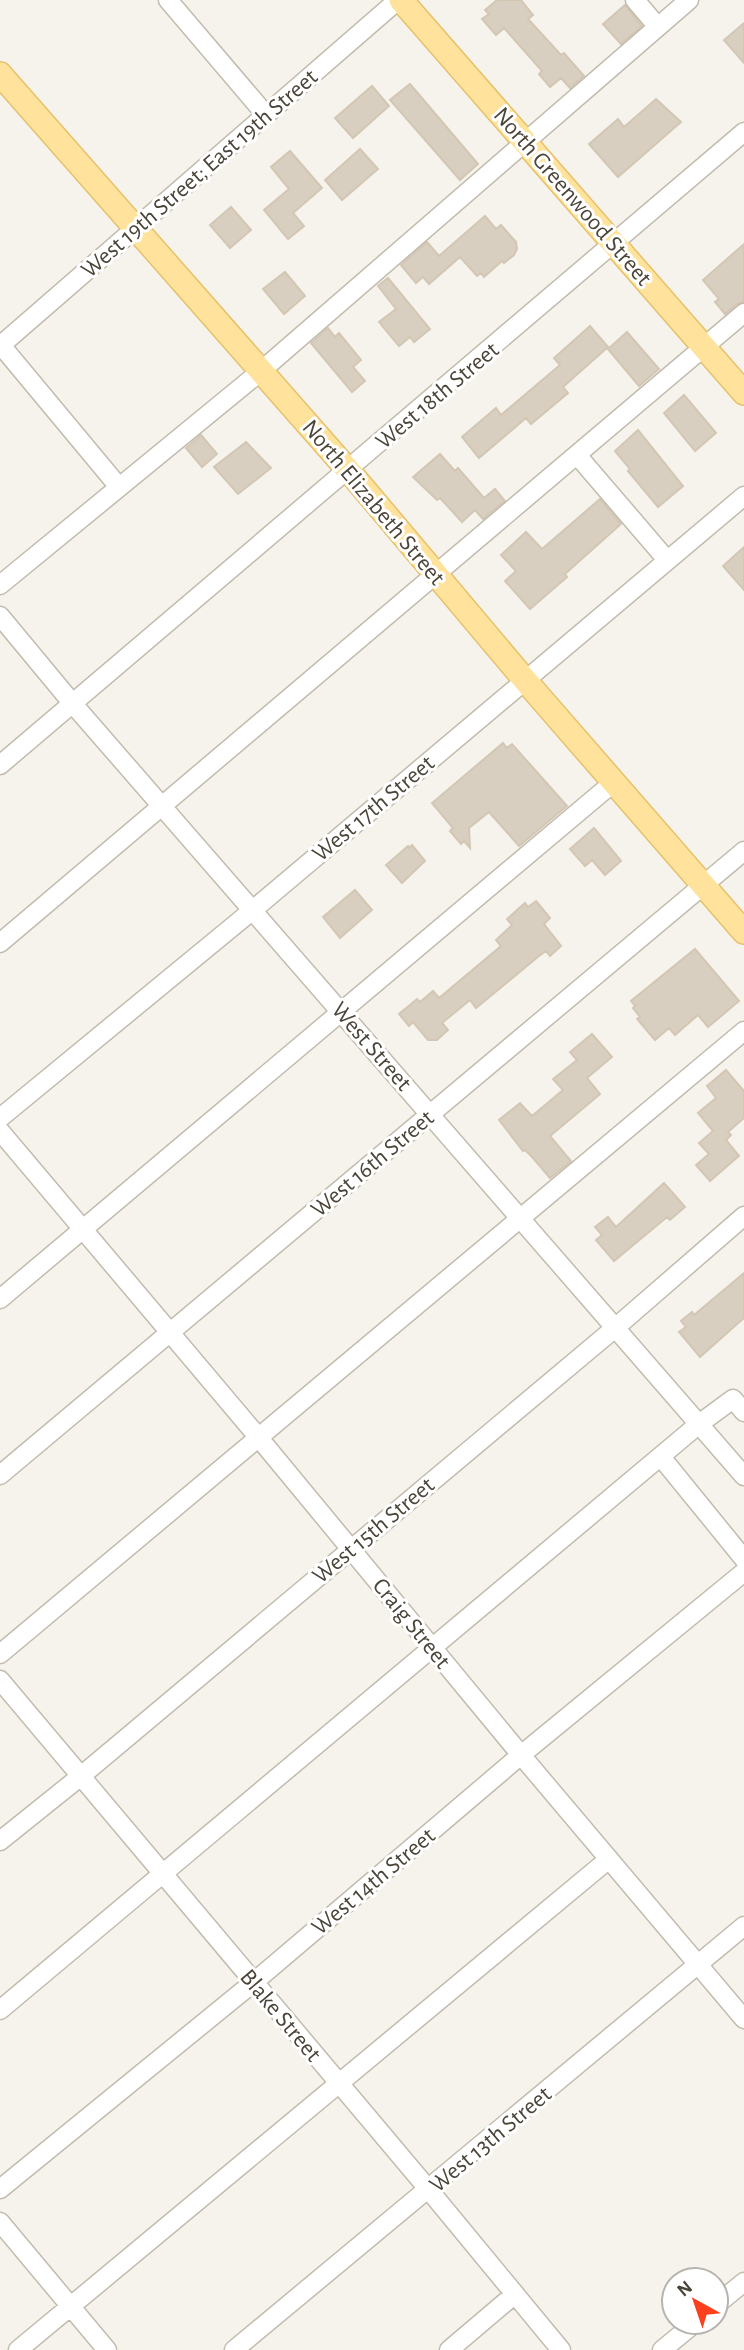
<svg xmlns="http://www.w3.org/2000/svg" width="744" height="2350" viewBox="0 0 744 2350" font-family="'Alegreya Sans',sans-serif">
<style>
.building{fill:#d8cfc1;stroke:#d3c7b4;stroke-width:2}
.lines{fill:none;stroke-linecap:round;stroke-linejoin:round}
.minor-casing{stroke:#c2bbae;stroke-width:21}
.major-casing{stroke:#e6c16a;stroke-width:26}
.minor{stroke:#fff;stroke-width:18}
.major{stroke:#ffe39c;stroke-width:23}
.labels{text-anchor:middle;stroke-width:6;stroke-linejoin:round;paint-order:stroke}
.street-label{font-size:24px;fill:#4b4439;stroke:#fff}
</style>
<rect width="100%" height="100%" fill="#f6f3ec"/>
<path class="building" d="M 497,0 L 521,0 L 533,15 L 528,19 L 561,55 L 564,53 L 584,76 L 570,88 L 561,78 L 550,87 L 539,74 L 542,71 L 504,28 L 496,35 L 482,19 L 489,14 L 485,10 Z
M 625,5 L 642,26 L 621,44 L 603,24 Z
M 744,23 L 744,63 L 724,40 Z
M 410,84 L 478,164 L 460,180 L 390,100 Z
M 372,86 L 389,106 L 353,138 L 335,118 Z
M 656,99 L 681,122 L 618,177 L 589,144 L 618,119 L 624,127 Z
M 360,149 L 378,169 L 342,200 L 325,180 Z
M 290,151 L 322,188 L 293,213 L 304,226 L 288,239 L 264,210 L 289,189 L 271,167 Z
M 231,207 L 251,230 L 230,248 L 210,225 Z
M 485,216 L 496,229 L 501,225 L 516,242 L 517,249 L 514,255 L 504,263 L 502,261 L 484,277 L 481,273 L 477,276 L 460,257 L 429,284 L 423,277 L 416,283 L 401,265 L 427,242 L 439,256 Z
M 744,244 L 744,302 L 737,304 L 725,314 L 715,302 L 719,299 L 703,280 Z
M 285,272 L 305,296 L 284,314 L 263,289 Z
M 388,278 L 430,329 L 414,342 L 410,337 L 399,346 L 379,322 L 396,309 L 378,286 Z
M 590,326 L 608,347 L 563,387 L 568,393 L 531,424 L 526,418 L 479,458 L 462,437 L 496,408 L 501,415 L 560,365 L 554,358 Z
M 328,328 L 335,337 L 339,333 L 361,360 L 353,367 L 365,381 L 352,392 L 311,343 Z
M 627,332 L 659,369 L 639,386 L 608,349 Z
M 684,395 L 716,433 L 695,451 L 664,413 Z
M 638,430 L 683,486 L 658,507 L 628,471 L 630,469 L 615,451 Z
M 201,435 L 217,454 L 202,467 L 186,448 Z
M 246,442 L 271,468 L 238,494 L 214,467 Z
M 440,454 L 455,471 L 458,468 L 484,498 L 495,489 L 505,501 L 483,519 L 475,510 L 462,522 L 440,498 L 437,500 L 413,477 Z
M 600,499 L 621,524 L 565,574 L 567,577 L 530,609 L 505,581 L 516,571 L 501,555 L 526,532 L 542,549 Z
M 744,547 L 744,590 L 723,566 Z
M 503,743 L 507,748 L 512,744 L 567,806 L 519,846 L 489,812 L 469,828 L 470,848 L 464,841 L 461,844 L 450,831 L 453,828 L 432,803 Z
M 594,828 L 621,861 L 605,875 L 592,860 L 585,866 L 570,849 Z
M 412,845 L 425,861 L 402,883 L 386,865 L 408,846 L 409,848 Z
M 355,890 L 372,910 L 340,938 L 323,917 Z
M 536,901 L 550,918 L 544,924 L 561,946 L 550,956 L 546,951 L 539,956 L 476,1008 L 470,1000 L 442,1023 L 448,1030 L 437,1040 L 428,1040 L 413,1022 L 409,1026 L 399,1014 L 417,999 L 420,1002 L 433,991 L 439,998 L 501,946 L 496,940 L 512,925 L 507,919 L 525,903 L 528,907 Z
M 695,949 L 739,1001 L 708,1027 L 698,1015 L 675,1035 L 669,1028 L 655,1040 L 637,1019 L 640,1017 L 633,1008 L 635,1006 L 631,1001 Z
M 592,1034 L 612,1057 L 587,1078 L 600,1094 L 550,1136 L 571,1161 L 550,1178 L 533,1158 L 525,1150 L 523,1151 L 499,1120 L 520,1103 L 532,1116 L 563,1090 L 553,1079 L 577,1060 L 570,1052 Z
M 726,1070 L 744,1091 L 744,1118 L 728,1132 L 731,1135 L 726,1140 L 739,1156 L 710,1181 L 696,1165 L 709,1154 L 699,1143 L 713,1131 L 698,1113 L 716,1098 L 707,1086 Z
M 664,1183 L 685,1207 L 670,1220 L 667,1217 L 614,1261 L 596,1240 L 602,1235 L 595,1227 L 608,1217 L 616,1227 Z
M 744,1273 L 744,1318 L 700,1357 L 679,1332 L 686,1327 L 681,1321 L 692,1312 L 694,1315 Z"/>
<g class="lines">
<g class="minor-casing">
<path id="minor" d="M 168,0 L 266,115
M 635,0 L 658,27
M 0,344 L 119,487
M 0,346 L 398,0
M 577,455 L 667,560
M 0,585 L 261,371 L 689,0
M 0,616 L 73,704 L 744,1476
M 0,765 L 744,132
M 0,943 L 744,313
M 0,1118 L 254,909 L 744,496
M 0,1131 L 259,1438 L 521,1755 L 744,2019
M 0,1299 L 614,782
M 661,1457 L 744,1559
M 0,1475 L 744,851
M 0,1654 L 744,1031
M 0,1680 L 429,2190 L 561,2350
M 0,1841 L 81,1776 L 615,1328 L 744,1216
M 0,2010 L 699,1424 L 733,1399 L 744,1412
M 0,2189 L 254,1982 L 521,1755 L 744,1572
M 0,2222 L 107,2350
M 716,2305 L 744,2282
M 18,2350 L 609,1859
M 234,2350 L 744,1926
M 449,2350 L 515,2294
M 662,2350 L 696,2322"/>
</g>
<g class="major-casing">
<path id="major" d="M 401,0 L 744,393
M 0,74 L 348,470 L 524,679 L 744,932"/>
</g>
<use href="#minor" class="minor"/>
<use href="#major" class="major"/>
</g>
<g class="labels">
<g class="street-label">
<text transform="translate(199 173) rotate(-41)" y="8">West 19th Street; East 19th Street</text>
<text transform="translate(573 196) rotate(49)" y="8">North Greenwood Street</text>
<text transform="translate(437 395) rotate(-40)" y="8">West 18th Street</text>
<text transform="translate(374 502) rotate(50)" y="8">North Elizabeth Street</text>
<text transform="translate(373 808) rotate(-40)" y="8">West 17th Street</text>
<text transform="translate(372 1046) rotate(49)" y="8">West Street</text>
<text transform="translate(372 1163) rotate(-40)" y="8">West 16th Street</text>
<text transform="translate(373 1530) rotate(-40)" y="8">West 15th Street</text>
<text transform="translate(412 1623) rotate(51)" y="8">Craig Street</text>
<text transform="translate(373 1881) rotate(-40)" y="8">West 14th Street</text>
<text transform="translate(281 2015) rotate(50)" y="8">Blake Street</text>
<text transform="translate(490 2139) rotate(-40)" y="8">West 13th Street</text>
</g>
</g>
<g transform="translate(695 2301) rotate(320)"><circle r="33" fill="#ffffff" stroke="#b7b4b0" stroke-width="2"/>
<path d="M0-5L12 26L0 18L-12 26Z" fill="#fc3f1d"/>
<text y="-10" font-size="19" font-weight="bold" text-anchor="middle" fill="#4b4439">N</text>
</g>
</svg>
